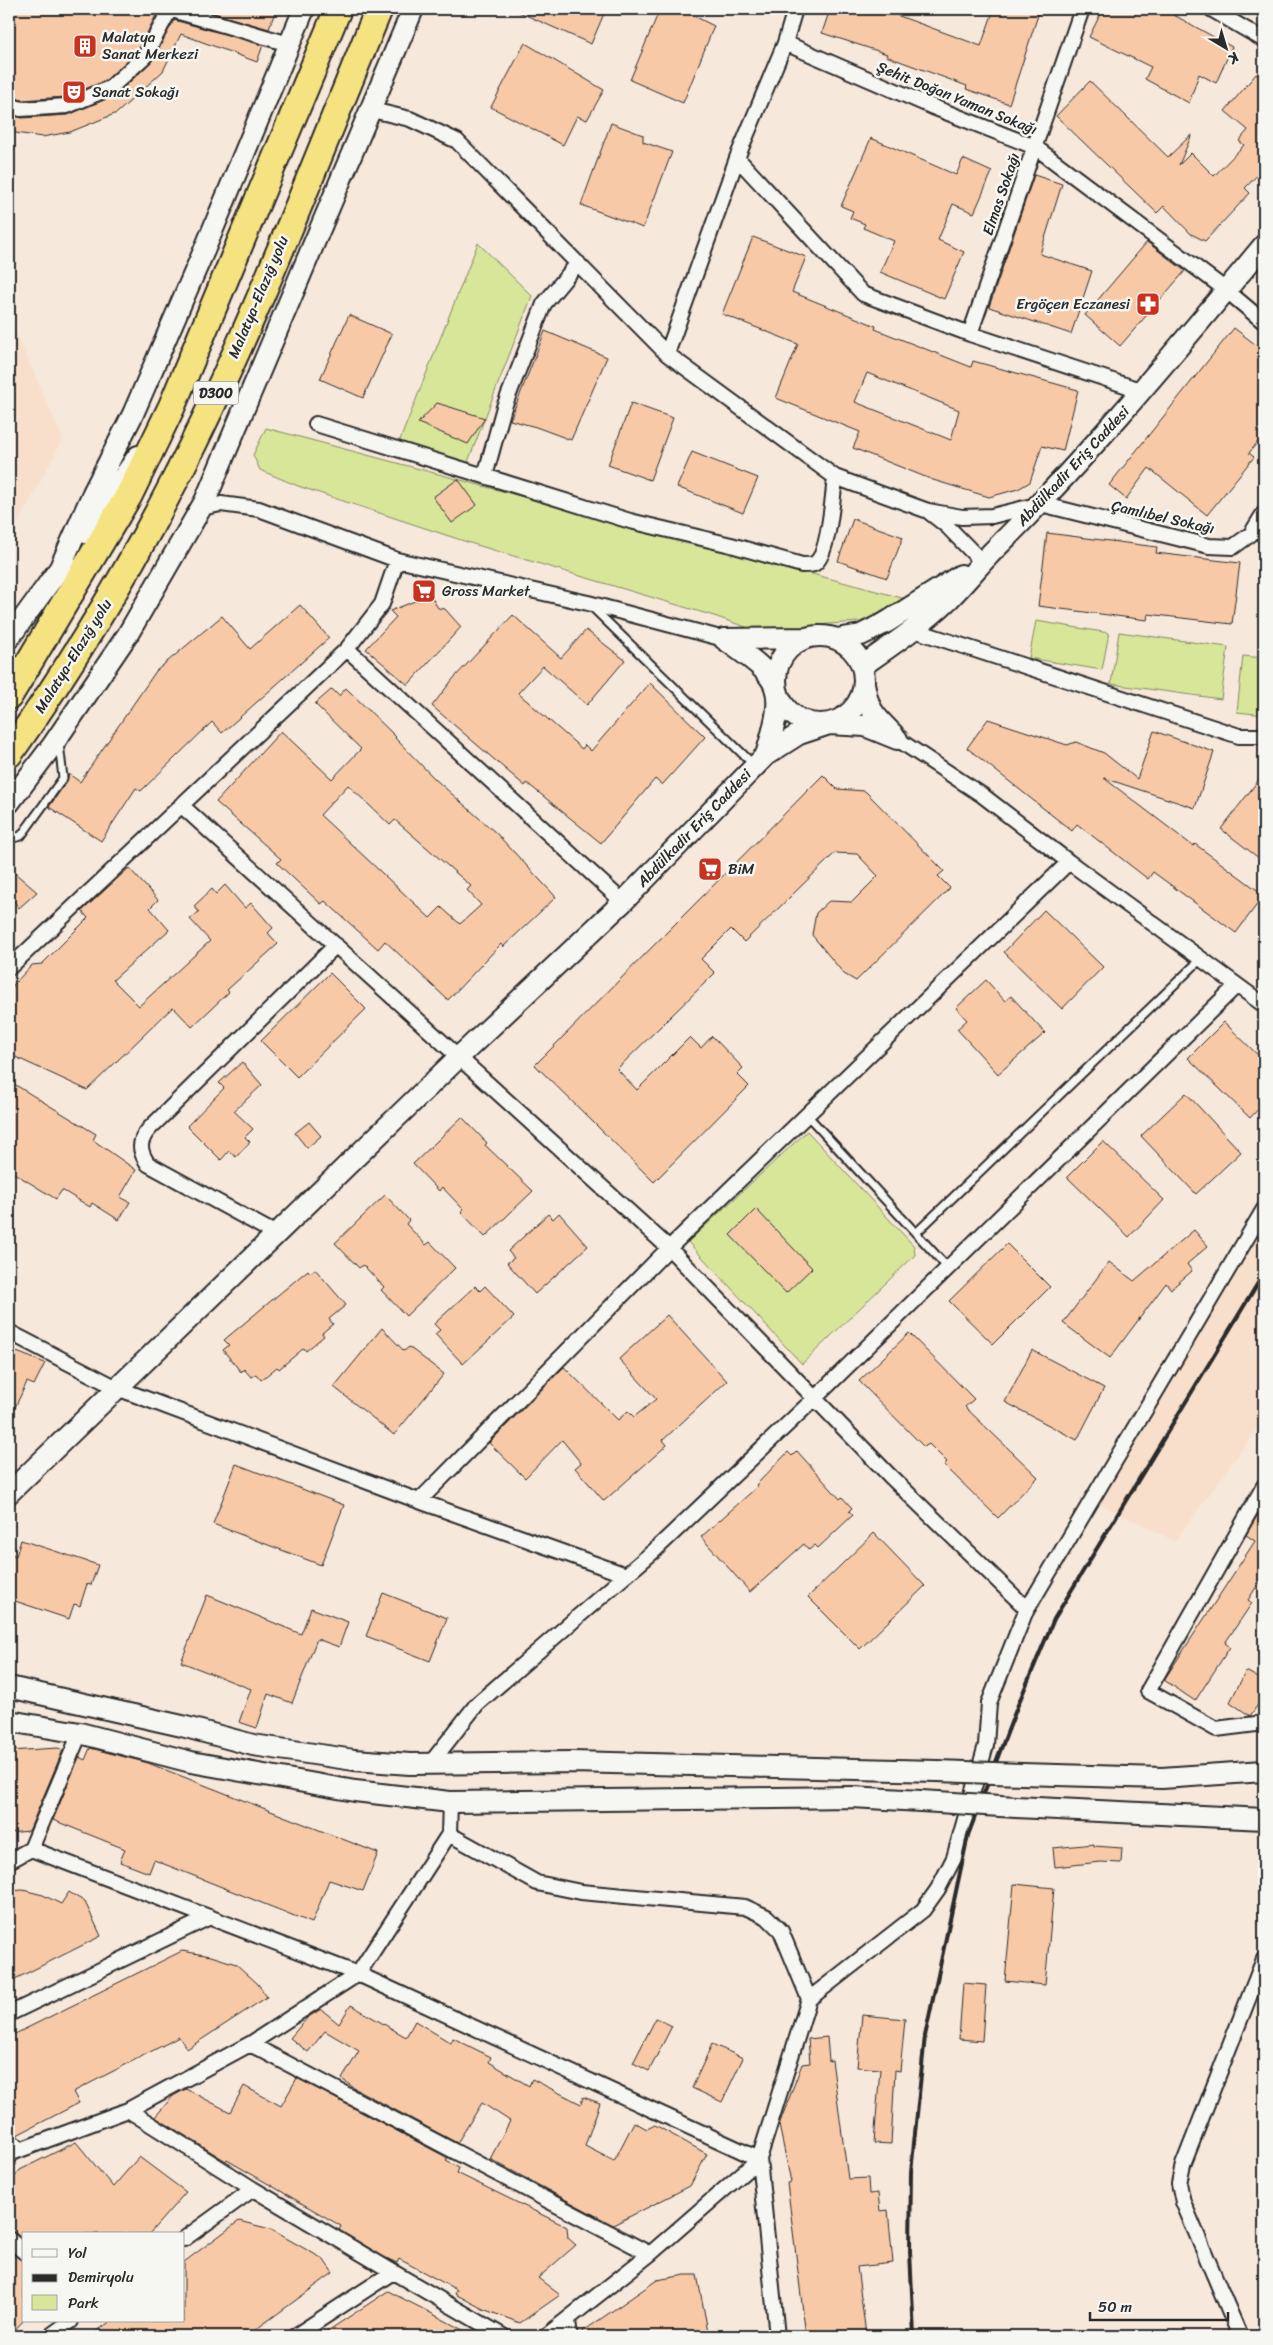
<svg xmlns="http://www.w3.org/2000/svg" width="1273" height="2345" viewBox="0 0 1273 2345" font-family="Sriracha,sans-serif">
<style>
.built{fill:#f7dfcc}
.green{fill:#d7e699;stroke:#818862}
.building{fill:#f8c9a7;stroke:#2b2b2b;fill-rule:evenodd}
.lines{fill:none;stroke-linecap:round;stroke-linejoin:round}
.lane-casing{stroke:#2b2b2b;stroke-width:11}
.street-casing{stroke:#2b2b2b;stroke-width:18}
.secondary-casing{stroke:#2b2b2b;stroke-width:24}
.highway-casing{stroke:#2b2b2b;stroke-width:30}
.lane{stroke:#f6f6f2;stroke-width:7}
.street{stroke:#f6f6f2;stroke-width:14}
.secondary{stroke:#f6f6f2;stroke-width:20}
.highway{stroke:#f5e382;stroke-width:26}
.rail{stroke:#2b2b2b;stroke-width:4}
.secondary-bridge-casing{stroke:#2b2b2b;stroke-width:24;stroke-linecap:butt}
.secondary-bridge{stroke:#f6f6f2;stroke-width:20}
.labels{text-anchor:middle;stroke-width:5;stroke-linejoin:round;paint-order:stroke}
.shield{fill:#f6f6f2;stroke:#686867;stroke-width:1}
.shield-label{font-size:14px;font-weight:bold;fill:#2b2b2b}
.poi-label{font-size:15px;fill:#2b2b2b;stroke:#f6f6f2;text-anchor:start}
.street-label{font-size:15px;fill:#2b2b2b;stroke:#f6f6f2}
</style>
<rect width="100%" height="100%" fill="#f7e8dc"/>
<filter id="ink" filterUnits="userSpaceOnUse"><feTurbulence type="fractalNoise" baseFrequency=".02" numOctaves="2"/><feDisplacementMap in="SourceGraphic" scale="10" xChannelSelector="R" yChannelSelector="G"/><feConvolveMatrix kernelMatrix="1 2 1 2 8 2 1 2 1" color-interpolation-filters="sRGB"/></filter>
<g filter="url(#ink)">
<path class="built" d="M 9,316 L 63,439 L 9,540 Z
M 1264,1222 L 1264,1420 L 1175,1541 L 1093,1501 Z"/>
<path class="green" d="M 478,243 L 532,296 L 466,467 L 398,445 Z
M 266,428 L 906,599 L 860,622 L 828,624 L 766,634 L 714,616 L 470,543 L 298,486 L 260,470 L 253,455 Z
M 1036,621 L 1109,633 L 1102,670 L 1029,658 Z
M 1119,632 L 1228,647 L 1221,699 L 1111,684 Z
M 1243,656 L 1264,658 L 1264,715 L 1237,712 Z
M 807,1131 L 914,1246 L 915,1255 L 802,1364 L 688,1242 Z"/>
<path class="building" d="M 9,9 L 159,9 L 138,51 L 105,81 L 65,97 L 22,100 L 9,96 Z
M 199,9 L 276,9 L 269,29 Z
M 512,9 L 606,9 L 591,44 Z
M 660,9 L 680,9 L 714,26 L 683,103 L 630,80 Z
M 830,9 L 880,9 L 981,46 L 994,9 L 1040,9 L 1009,104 L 966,89 L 967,86 L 886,56 L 887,54 L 822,33 Z
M 1103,9 L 1163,9 L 1232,47 L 1216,83 L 1199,74 L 1189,103 L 1145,79 L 1151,67 L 1089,37 Z
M 174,20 L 263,45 L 257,62 L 181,34 L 163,71 L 117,113 L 70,132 L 42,137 L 9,132 L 9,114 L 22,118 L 68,115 L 116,95 L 151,62 Z
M 525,43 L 604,90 L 587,120 L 577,116 L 563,145 L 491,107 Z
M 1256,74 L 1264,81 L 1264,168 L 1245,188 L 1250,193 L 1205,241 L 1191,234 L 1164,206 L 1157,213 L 1056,116 L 1090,81 L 1168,157 L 1192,134 L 1179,165 L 1191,153 L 1214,176 L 1244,145 L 1239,141 L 1248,130 L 1225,111 Z
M 611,123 L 643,135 L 643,142 L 672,152 L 643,228 L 581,205 Z
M 871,138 L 956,175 L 963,159 L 992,172 L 974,213 L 953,204 L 938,240 L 964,252 L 944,299 L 880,272 L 894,241 L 863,228 L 865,224 L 850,218 L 853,211 L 841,206 Z
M 1034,175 L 1062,184 L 1040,254 L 1092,271 L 1071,334 L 989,307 Z
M 753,237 L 806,257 L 792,292 L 876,326 L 875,329 L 971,367 L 973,361 L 1078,390 L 1063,451 L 1042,446 L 1030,482 L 1018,489 L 989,497 L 933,480 L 853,448 L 860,432 L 776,398 L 798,344 L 722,314 ZM 867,373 L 959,410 L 951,440 L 855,402 Z
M 1147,242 L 1185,271 L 1120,346 L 1085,315 Z
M 349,315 L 392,334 L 363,398 L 320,379 Z
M 1234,328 L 1264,351 L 1264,434 L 1249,453 L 1254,457 L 1207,515 L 1149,468 L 1126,499 L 1109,485 Z
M 545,331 L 607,357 L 571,440 L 536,427 L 510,420 Z
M 437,403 L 485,418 L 468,444 L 418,423 Z
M 631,403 L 673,418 L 650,480 L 608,465 Z
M 692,452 L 758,478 L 743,513 L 677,487 Z
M 458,479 L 477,505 L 452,523 L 433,497 Z
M 853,519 L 903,537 L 887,578 L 838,561 Z
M 1047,533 L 1157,547 L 1156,553 L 1240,563 L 1232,624 L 1148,614 L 1147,620 L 1038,606 Z
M 430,595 L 438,608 L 445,609 L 461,627 L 408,685 L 366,649 L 396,617 L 390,611 Z
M 300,605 L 329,638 L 222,733 L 212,722 L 141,791 L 136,788 L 101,841 L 49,807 L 67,781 L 69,774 L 80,782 L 156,671 L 222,616 L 250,649 Z
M 513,615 L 561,658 L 586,630 L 625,660 L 587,705 L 543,666 L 518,693 L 582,749 L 585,745 L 591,751 L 650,683 L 705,737 L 662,785 L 655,779 L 601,843 L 527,783 L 525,786 L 432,706 L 453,679 Z
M 346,688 L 396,737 L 395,738 L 435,779 L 496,833 L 556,897 L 503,947 L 501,944 L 448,1000 L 385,941 L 378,949 L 325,901 L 321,904 L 277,863 L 281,859 L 216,802 L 281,731 L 332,779 L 361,749 L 315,704 L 332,689 L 339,696 ZM 348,785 L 390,825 L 395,820 L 471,886 L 467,890 L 481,905 L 460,924 L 441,907 L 430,918 L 320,815 Z
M 988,719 L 1067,745 L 1076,742 L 1104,753 L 1137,779 L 1154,731 L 1214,752 L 1195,808 L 1104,778 L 1193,846 L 1195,844 L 1264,895 L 1236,933 L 1153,872 L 1148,879 L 1077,824 L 1072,831 L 967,748 Z
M 1264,773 L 1264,862 L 1221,829 Z
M 823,775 L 837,789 L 865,791 L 944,871 L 938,876 L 950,888 L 856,981 L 844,974 L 812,935 L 816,913 L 829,901 L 852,902 L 878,876 L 857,854 L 835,853 L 744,942 L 731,929 L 701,959 L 715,973 L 617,1069 L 637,1090 L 690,1037 L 701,1048 L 712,1036 L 743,1068 L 737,1074 L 749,1086 L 654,1182 L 535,1065 Z
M 9,868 L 37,892 L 19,908 L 9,895 Z
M 129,868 L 158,900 L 150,908 L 169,930 L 113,980 L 139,1006 L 210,941 L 190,919 L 199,912 L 194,906 L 212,889 L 216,894 L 225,885 L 245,908 L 251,903 L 273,928 L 268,933 L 278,944 L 227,990 L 229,992 L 192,1027 L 173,1007 L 87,1090 L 9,1054 L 9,994 L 14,984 L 32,965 L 42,964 L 88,918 L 82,911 Z
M 1044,910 L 1103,967 L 1062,1009 L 1004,952 Z
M 330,973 L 366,1009 L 297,1077 L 261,1041 Z
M 986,980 L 1005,1001 L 1011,996 L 1045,1033 L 998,1074 L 957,1029 L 967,1020 L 956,1008 Z
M 1224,1022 L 1264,1061 L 1264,1103 L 1250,1118 L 1188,1058 Z
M 242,1062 L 262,1085 L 234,1111 L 253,1129 L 245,1137 L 250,1142 L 236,1157 L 229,1151 L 221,1160 L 187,1126 L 224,1088 L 219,1083 Z
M 9,1081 L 96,1134 L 93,1140 L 136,1170 L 120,1197 L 130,1202 L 119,1220 L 92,1203 L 90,1207 L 62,1190 L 56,1199 L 9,1170 Z
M 1186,1093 L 1241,1152 L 1196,1194 L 1141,1136 Z
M 462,1117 L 487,1143 L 485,1145 L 533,1191 L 485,1237 L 461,1212 L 463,1209 L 442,1187 L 439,1191 L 413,1164 Z
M 309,1122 L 321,1136 L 307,1148 L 295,1133 Z
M 1103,1141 L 1164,1200 L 1129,1237 L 1067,1177 Z
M 385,1195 L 409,1220 L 406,1224 L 426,1245 L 430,1242 L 455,1268 L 406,1316 L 381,1290 L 384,1287 L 363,1265 L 359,1268 L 335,1243 Z
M 756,1209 L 812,1268 L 786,1293 L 730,1235 Z
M 559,1213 L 588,1246 L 535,1294 L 507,1263 L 514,1258 L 508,1251 L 548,1214 L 553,1219 Z
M 1194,1230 L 1208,1246 L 1187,1264 L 1192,1271 L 1171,1289 L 1166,1283 L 1110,1358 L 1063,1323 L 1109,1262 L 1134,1281 Z
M 1007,1244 L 1050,1287 L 993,1344 L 949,1301 Z
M 315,1269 L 346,1305 L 329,1319 L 333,1324 L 322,1333 L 324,1336 L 306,1351 L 304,1348 L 279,1369 L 277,1367 L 261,1380 L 256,1374 L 251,1377 L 244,1369 L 241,1372 L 223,1350 L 229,1345 L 224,1340 L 308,1270 L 310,1273 Z
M 475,1286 L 480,1291 L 485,1286 L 514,1317 L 463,1364 L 435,1334 L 440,1330 L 434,1324 Z
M 667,1315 L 727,1381 L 663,1440 L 667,1445 L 604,1501 L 575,1468 L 581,1463 L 562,1440 L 525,1478 L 489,1443 L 564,1367 L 618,1420 L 628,1411 L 634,1417 L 656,1399 L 619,1359 Z
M 382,1328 L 404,1351 L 409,1347 L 444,1374 L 394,1435 L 334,1387 Z
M 909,1333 L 974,1399 L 965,1407 L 1038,1477 L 998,1518 L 944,1465 L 947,1462 L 929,1444 L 924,1447 L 859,1381 Z
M 9,1349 L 45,1363 L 34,1385 L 27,1382 L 9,1420 Z
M 1032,1350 L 1104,1388 L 1077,1440 L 1005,1402 Z
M 797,1451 L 840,1499 L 842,1497 L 852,1508 L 849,1511 L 853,1515 L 818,1548 L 815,1545 L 809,1550 L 804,1544 L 750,1592 L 701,1537 L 757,1487 L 756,1485 L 788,1452 L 792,1456 Z
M 236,1464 L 344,1505 L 321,1565 L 213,1524 Z
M 1264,1504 L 1264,1575 L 1248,1600 L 1252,1603 L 1225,1643 L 1230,1647 L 1195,1701 L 1164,1680 L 1255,1541 L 1246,1535 Z
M 874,1533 L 925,1586 L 860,1649 L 808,1597 Z
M 21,1540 L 98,1565 L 91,1585 L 87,1584 L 80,1606 L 74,1604 L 69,1619 L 9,1599 L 9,1553 L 16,1556 Z
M 383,1593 L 447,1618 L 430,1661 L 366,1636 Z
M 207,1595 L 301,1634 L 311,1608 L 348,1622 L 339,1647 L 317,1639 L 292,1703 L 268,1694 L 257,1728 L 239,1722 L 251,1689 L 181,1662 Z
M 1246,1671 L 1264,1681 L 1264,1696 L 1250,1716 L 1230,1702 Z
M 58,1748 L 63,1750 L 29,1831 L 9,1833 L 9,1751 Z
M 90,1748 L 148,1763 L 378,1853 L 363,1891 L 329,1880 L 312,1923 L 154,1860 L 149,1873 L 120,1862 L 125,1849 L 53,1820 L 79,1757 L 85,1760 Z
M 1094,1844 L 1094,1846 L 1122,1848 L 1121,1863 L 1100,1862 L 1055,1867 L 1053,1848 Z
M 1014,1884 L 1054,1888 L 1045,1985 L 1005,1981 Z
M 23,1890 L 43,1895 L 61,1904 L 69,1892 L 85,1902 L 101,1936 L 9,1982 L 9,1891 Z
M 182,1951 L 211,1956 L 236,1964 L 258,1984 L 267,1997 L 187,2049 L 179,2037 L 73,2092 L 79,2103 L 17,2135 L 9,2130 L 9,2037 Z
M 963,1983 L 986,1985 L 982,2041 L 959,2039 Z
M 351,2005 L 406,2037 L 415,2021 L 451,2043 L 453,2038 L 491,2057 L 489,2062 L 529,2086 L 532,2079 L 581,2104 L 583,2097 L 600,2103 L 585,2146 L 614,2161 L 634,2122 L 647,2129 L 655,2125 L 707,2154 L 690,2186 L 613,2225 L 490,2159 L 510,2121 L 482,2103 L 457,2143 L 354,2088 L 342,2079 L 359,2051 L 325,2031 L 308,2052 L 290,2038 L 307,2018 L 321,2009 L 339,2024 Z
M 862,2015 L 905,2019 L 900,2071 L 895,2070 L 891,2144 L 874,2143 L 880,2069 L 857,2067 Z
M 656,2018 L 672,2026 L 649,2071 L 633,2063 Z
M 827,2037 L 829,2061 L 832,2060 L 848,2179 L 868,2178 L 869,2194 L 878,2193 L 880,2211 L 888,2210 L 893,2263 L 857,2267 L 866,2334 L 848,2336 L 806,2336 L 787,2183 L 791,2182 L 779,2125 L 802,2064 L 810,2063 L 808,2039 Z
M 712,2044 L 743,2058 L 722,2102 L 692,2088 Z
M 297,2078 L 448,2158 L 446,2161 L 459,2168 L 457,2173 L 567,2227 L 568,2238 L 576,2245 L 538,2278 L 560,2295 L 520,2323 L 483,2309 L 455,2294 L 457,2290 L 399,2259 L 397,2263 L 384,2257 L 339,2230 L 341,2226 L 227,2160 L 226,2161 L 155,2117 L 173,2096 L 186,2089 L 230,2112 L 244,2086 L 281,2106 Z
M 76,2142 L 113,2187 L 139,2157 L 186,2192 L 149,2234 L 24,2234 L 24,2240 L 14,2232 L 9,2230 L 9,2184 L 20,2170 Z
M 239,2221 L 270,2229 L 323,2259 L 333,2273 L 247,2336 L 90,2336 L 111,2321 L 184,2321 L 184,2262 Z
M 9,2250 L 24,2261 L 24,2320 L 9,2336 Z
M 685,2275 L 697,2275 L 709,2336 L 579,2336 L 579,2334 L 657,2280 Z
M 388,2291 L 427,2311 L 474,2336 L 320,2336 Z"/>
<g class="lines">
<g class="lane-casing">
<path id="lane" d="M 592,607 L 754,765
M 9,839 L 21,836 L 63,778 L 59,743
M 806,1114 L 948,1268
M 916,1233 L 1201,959"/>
</g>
<g class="street-casing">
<path id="street" d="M 169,9 L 289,44
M 1211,9 L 1264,40
M 785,43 L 933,107 L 1035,147 L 1226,290 L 1264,322
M 9,105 L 21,109 L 67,106 L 110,88 L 145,56 L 167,15 L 168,9
M 372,110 L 410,119 L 457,141 L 667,354 L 835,477 L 928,511 L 962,517 L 992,516 L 1041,504 L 1209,546 L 1233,547 L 1251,534 L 1264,513
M 737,158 L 863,294 L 970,334 L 1143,391
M 970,334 L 1082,9
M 667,354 L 737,158 L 785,43 L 795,9
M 316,424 L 630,521 L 731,545 L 802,565 C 805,565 811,565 814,564 C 829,556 833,494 835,477
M 485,476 L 504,407 L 544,304 L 578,263
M 201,508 L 221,504 L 259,509 L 397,560 L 588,603 L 724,639
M 929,512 L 947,526 L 982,562
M 914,630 L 1239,736 L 1264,736
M 347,649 L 623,902
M 897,739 L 982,795 L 1069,862 L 1264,1005
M 181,805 L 669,1248 L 890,1476 L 1027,1609
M 9,968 L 347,649 L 382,604 L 397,560
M 276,1234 L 148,1164 C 139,1151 138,1142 149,1129 L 336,945
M 9,1332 L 117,1388 L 419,1501 L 626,1575
M 1264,1486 L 1148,1691 L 1216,1729 L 1264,1723
M 419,1501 L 669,1248 L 1069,862
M 430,1764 L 477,1704 L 655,1550 L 814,1399 L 1237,985
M 450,1802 L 449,1834 L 358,1974 L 759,2159 L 777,2336
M 449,1834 L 537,1883 L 581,1892 L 745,1907 L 767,1917 L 781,1931 L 809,1999 L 759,2159 L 650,2254 L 546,2336
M 31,1849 L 358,1974
M 9,1861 L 31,1849 L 80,1733
M 809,1999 L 923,1910 L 938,1889 L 954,1858 L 986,1745 L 989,1703 L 1025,1613 L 1264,1209
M 9,2014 L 210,1917
M 250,2044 L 650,2254
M 128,2110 L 253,2189 L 393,2272
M 9,2139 L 20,2150
M 9,2154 L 128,2110 L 250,2044 L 358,1974
M 9,2239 L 24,2252
M 184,2239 L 253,2189
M 568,2321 L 570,2336
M 50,2336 L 71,2321
M 295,2336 L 393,2272 L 503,2336
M 1240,2336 L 1183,2202 L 1179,2183 L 1183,2165 L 1264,1959"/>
</g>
<g class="secondary-casing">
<path id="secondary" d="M 85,533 L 138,456
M 58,572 L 93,493 L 133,414 L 206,246 L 304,9
M776 680a44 44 0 1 1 88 0a44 44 0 1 1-88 0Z
M 9,638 L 65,561
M 724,639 C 782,680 787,685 766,755
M 724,639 L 806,638
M 836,639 L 861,635 L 887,622 L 961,575
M 862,666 C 892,645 922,625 949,599 C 965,583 979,565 995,549 C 1092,453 1177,349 1264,245
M 864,683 C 868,710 874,715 893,734
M 9,803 L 52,746 L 128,634 L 205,501 L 413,9
M 9,1493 L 460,1056 L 623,902 L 766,755 L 799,734 L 829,724 L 865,726 L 897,739
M 9,1687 L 182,1726 L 253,1745 L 354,1760 L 410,1764 L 572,1762 L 937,1771
M 9,1721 L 80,1733 L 191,1762 L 355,1791 L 450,1802 L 852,1797 L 938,1802
M 1022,1774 L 1162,1778 L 1264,1771
M 1016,1807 L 1264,1819"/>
</g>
<g class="highway-casing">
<path id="highway" d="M 9,696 L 129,495 L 172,406 L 338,9
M 9,754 C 70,667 126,576 174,482 C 253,329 313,167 379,9"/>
</g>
<use href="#lane" class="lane"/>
<use href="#street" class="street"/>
<use href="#secondary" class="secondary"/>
<use href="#highway" class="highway"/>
<path class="rail" d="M 914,2336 L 910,2251 L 911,2172 L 925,2036 L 968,1835 L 1017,1707 L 1054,1619 L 1264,1273"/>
<g class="secondary-bridge-casing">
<path id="secondary-bridge" d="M 937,1771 L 1022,1774
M 938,1802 L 1016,1807"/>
</g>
<use href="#secondary-bridge" class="secondary-bridge"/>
</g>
</g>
<defs>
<g id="building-square" transform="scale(1.25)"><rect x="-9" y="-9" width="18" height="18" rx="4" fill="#c8321e" stroke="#f6f6f2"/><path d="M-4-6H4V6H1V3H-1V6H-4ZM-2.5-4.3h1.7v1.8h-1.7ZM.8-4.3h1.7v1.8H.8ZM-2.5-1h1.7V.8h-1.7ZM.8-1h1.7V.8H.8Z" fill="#fff"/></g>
<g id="theatre-square" transform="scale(1.25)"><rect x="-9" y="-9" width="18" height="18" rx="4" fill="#c8321e" stroke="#f6f6f2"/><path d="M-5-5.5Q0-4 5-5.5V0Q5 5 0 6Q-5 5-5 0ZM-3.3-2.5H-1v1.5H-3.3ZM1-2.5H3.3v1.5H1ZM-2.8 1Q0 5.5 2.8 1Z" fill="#fff"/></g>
<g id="pharmacy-square" transform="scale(1.25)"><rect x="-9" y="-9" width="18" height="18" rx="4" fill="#c8321e" stroke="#f6f6f2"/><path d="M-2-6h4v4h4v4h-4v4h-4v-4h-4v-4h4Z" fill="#fff"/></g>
<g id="supermarket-square" transform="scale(1.25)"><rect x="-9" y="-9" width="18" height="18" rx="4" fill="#c8321e" stroke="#f6f6f2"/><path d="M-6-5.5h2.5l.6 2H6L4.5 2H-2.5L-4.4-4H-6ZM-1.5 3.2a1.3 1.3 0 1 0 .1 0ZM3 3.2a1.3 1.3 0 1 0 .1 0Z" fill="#fff"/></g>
</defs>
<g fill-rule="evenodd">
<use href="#building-square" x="85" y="46"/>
<use href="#theatre-square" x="74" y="92"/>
<use href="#pharmacy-square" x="1148" y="304"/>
<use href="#supermarket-square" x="424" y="591"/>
<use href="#supermarket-square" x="710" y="869"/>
</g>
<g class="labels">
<rect class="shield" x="193.5" y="381.5" width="45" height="23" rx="4"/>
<g class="shield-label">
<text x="216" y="398">D300</text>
</g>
<g class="poi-label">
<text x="102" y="42">Malatya<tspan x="102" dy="17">Sanat Merkezi</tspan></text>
<text x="92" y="97">Sanat Sokağı</text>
<text x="1130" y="309" text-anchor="end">Ergöçen Eczanesi</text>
<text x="442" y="596">Gross Market</text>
<text x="728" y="874">BiM</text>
</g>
<g class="street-label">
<text transform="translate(957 98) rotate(22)" y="5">Şehit Doğan Yaman Sokağı</text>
<text transform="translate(1001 194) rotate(-71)" y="5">Elmas Sokağı</text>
<text transform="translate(258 297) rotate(-67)" y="5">Malatya-Elazığ yolu</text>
<text transform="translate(1073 466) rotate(-47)" y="5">Abdülkadir Eriş Caddesi</text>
<text transform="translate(1163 517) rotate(13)" y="5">Çamlıbel Sokağı</text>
<text transform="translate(73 656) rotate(-58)" y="5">Malatya-Elazığ yolu</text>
<text transform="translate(694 828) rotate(-46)" y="5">Abdülkadir Eriş Caddesi</text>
</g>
</g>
<rect width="1273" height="2345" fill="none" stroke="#f6f6f2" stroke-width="30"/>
<rect x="15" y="15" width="1243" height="2315" fill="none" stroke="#2b2b2b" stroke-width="2" filter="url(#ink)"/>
<rect x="22" y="2232" width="162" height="90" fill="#f6f6f2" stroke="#a5a5a2"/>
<rect x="32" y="2249" width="25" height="8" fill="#f6f6f2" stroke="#a5a5a2"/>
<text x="68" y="2258" font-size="15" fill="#2b2b2b">Yol</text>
<rect x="32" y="2274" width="25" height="8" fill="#2b2b2b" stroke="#a5a5a2"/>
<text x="68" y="2282" font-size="15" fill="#2b2b2b">Demiryolu</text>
<rect x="32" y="2295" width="25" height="15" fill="#d7e699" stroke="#a5a5a2"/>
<text x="68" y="2308" font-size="15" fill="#2b2b2b">Park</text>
<g transform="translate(1226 48) rotate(142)" stroke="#f6f6f2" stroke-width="4" paint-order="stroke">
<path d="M0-4L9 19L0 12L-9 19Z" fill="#2b2b2b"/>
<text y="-8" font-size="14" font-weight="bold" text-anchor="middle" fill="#2b2b2b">K</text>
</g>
<path d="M1090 2312v8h138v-8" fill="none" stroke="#2b2b2b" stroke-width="2.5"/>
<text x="1098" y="2312" font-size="15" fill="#2b2b2b" stroke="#f6f6f2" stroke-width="4" paint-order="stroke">50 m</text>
</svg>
